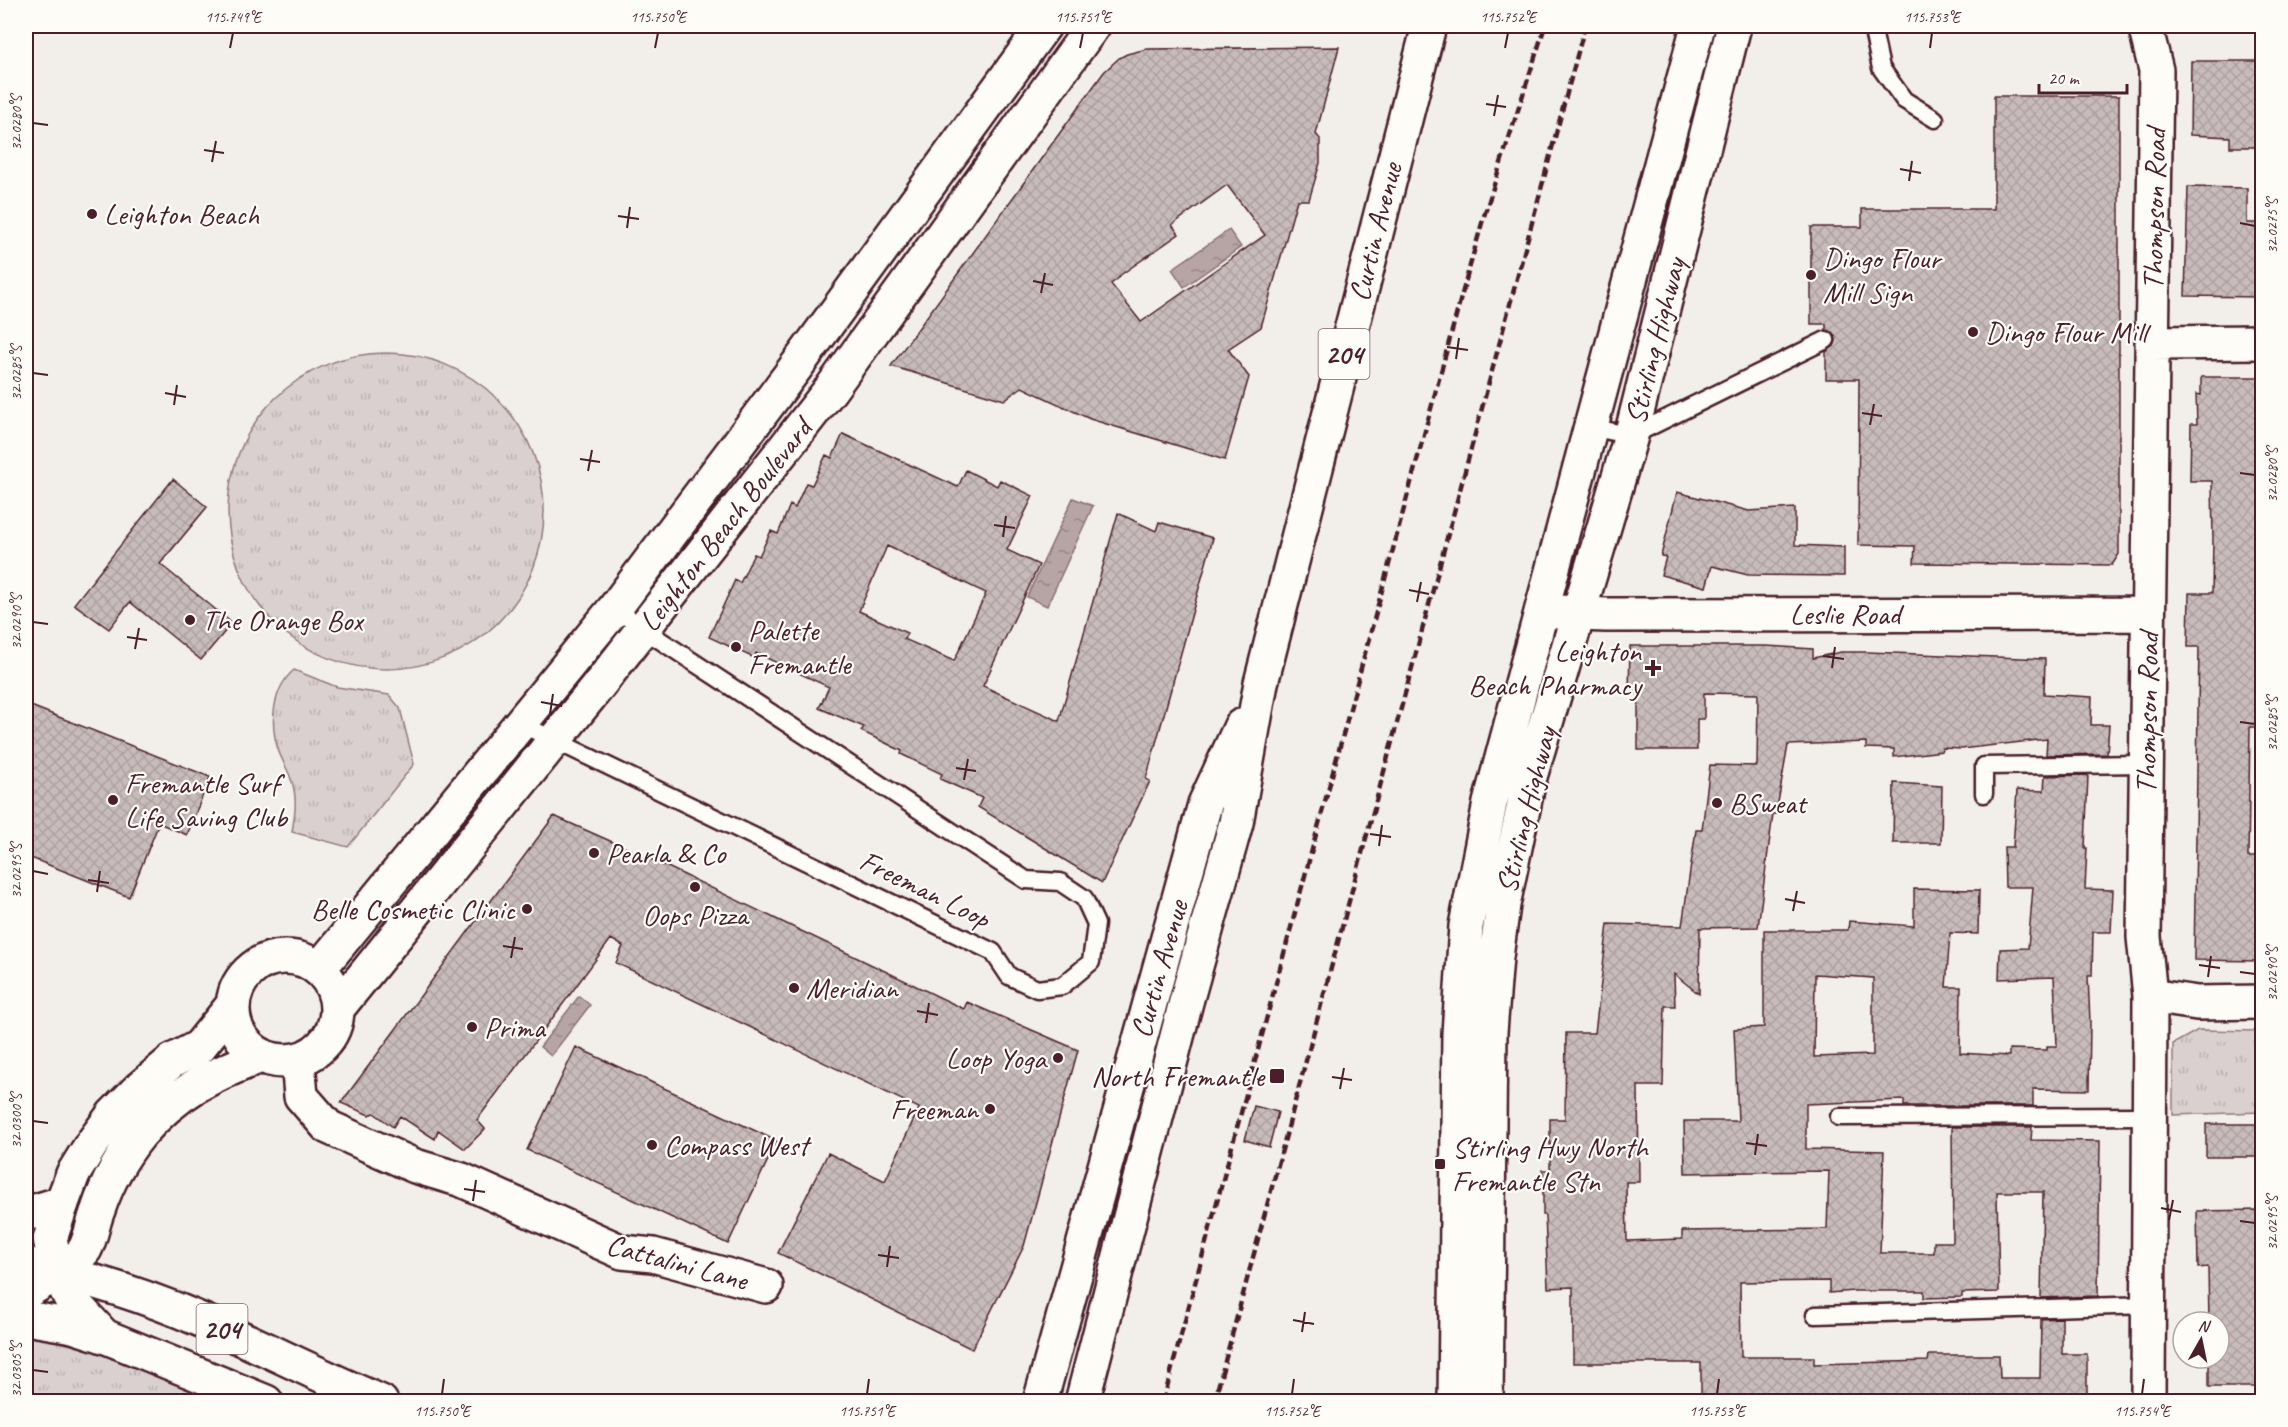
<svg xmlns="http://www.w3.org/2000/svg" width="2288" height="1427" viewBox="0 0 2288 1427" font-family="Caveat,sans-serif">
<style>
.grass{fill:url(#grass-tufts);stroke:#92787d;stroke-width:1.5}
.water{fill:url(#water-ripples);stroke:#8b6f75;stroke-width:1.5}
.building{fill:url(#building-cross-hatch);stroke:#4a1f2b;stroke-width:1.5;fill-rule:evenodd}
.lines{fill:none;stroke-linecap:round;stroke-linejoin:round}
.lane-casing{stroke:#4a1f2b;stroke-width:21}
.street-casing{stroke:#4a1f2b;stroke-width:38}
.primary-casing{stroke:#4a1f2b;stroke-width:38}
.highway-casing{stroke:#4a1f2b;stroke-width:38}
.lane{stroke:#fdfcf7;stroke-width:16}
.street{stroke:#fdfcf7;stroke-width:33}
.primary{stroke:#fdfcf7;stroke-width:33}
.highway{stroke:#fdfcf7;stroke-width:33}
.rail{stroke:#4a1f2b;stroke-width:4.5;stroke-dasharray:9 4.5;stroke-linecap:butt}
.ticks{fill:none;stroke:#4a1f2b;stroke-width:2}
.poi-dot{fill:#4a1f2b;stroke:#fdfcf7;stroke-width:2}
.labels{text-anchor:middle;stroke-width:4.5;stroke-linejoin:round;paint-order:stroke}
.shield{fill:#fdfcf7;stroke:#806168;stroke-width:1.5}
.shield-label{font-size:28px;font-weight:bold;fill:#4a1f2b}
.street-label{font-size:30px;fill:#4a1f2b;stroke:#fdfcf7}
.poi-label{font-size:30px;fill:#4a1f2b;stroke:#fdfcf7;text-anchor:start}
.neatline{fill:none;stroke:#4a1f2b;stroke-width:2}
.ticks-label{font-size:15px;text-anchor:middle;fill:#4a1f2b}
</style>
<defs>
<pattern id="grass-tufts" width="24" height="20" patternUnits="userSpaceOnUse" patternTransform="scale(1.5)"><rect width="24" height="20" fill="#d9d0cf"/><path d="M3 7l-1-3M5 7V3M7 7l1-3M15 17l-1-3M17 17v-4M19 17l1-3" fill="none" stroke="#bcb2b2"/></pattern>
<pattern id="water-ripples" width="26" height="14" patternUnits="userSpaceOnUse" patternTransform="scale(1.5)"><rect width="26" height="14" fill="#b7a5a6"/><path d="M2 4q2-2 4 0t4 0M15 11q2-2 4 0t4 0" fill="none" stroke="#978687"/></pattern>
<pattern id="building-cross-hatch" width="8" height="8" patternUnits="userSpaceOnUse" patternTransform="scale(1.5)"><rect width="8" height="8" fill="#c8bbbb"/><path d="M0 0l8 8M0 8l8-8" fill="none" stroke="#ada0a1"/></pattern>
</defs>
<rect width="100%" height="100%" fill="#f2efeb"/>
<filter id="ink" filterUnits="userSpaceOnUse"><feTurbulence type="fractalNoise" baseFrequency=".0167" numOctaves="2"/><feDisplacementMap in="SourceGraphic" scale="12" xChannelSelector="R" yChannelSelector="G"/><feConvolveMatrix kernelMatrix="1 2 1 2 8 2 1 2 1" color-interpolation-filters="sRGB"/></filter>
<g filter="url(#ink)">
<path class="grass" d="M228 511a158 158 0 1 1 316 0a158 158 0 1 1-316 0Z
M 294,670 L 337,687 L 389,695 L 400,708 L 414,764 L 348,847 L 292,832 C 294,818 297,804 294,790 C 292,776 284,765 279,752 C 269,725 272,689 294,670 Z
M 2198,1030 L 2262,1031 L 2262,1112 L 2173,1115 L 2173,1044 Z
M 26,1334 C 96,1348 160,1375 226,1401 L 26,1401 Z"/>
<path class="water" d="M 1229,230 L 1241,247 L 1184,287 L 1172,269 Z
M 1073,498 L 1093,506 L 1047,606 L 1027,597 Z
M 579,996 L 590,1005 L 551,1056 L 540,1047 Z"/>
<path class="building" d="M 1339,47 L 1316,134 L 1320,139 L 1320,163 L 1309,200 L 1297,200 L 1261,327 L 1228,349 L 1249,377 L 1225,460 L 1090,419 L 1022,387 L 1004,400 L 891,366 L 1104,72 L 1119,58 L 1127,54 L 1147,49 ZM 1227,185 L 1265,235 L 1141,322 L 1111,284 L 1120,277 L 1119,276 L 1179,234 L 1172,225 Z
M 2191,61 L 2262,61 L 2262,134 L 2258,134 L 2258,147 L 2230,147 L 2230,137 L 2190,135 Z
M 1994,96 L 2119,96 L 2119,554 L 2112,565 L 1914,563 L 1915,546 L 1858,545 L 1859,379 L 1826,379 L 1826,352 L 1834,346 L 1836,340 L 1832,332 L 1826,330 L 1826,324 L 1811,324 L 1811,227 L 1862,227 L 1862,209 L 1994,209 Z
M 2188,187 L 2247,188 L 2247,223 L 2262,223 L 2262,297 L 2185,296 Z
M 2201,377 L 2262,377 L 2262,727 L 2250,727 L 2248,857 L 2262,857 L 2262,961 L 2194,960 L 2199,647 L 2188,647 L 2189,593 L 2212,593 L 2213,539 L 2212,481 L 2190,481 L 2191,424 L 2197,424 L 2196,394 L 2201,395 Z
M 843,434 L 958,487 L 966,470 L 997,486 L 1000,480 L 1033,496 L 1007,550 L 1039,565 L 983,686 L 1059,721 L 1118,513 L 1156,531 L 1159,522 L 1213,538 L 1146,779 L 1150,781 L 1102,883 L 978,807 L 982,798 L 940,779 L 942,774 L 901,754 L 902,751 L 861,731 L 864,727 L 819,708 L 829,687 L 756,653 L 754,658 L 709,637 L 735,580 L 740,583 L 754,554 L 759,556 L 771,531 L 778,534 L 790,505 L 795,508 L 806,483 L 812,485 L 826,455 L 832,458 ZM 887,546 L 986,593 L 954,661 L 904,639 L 907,633 L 859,611 Z
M 173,479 L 207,507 L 160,564 L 232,623 L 201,660 L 130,602 L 109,629 L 74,604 Z
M 1677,492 L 1749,511 L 1795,508 L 1795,545 L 1844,547 L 1844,576 L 1748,575 L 1712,566 L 1706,587 L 1661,575 L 1666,557 L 1661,556 Z
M 1630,646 L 1766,646 L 1813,649 L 1813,658 L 1841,652 L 1867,652 L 2045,659 L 2044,694 L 2092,697 L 2091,725 L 2109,725 L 2107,754 L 2046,755 L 2047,739 L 1961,749 L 1942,748 L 1942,751 L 1894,757 L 1894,749 L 1866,748 L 1866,742 L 1788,745 L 1776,814 L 1773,814 L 1758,927 L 1700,928 L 1699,994 L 1674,974 L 1675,1006 L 1665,1006 L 1663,1086 L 1638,1086 L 1639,1182 L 1626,1182 L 1627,1241 L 1682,1239 L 1682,1231 L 1827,1229 L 1829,1171 L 1685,1173 L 1684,1121 L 1738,1121 L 1734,1029 L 1764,1027 L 1764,930 L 1848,930 L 1849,921 L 1914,926 L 1914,889 L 1979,890 L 1978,934 L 1950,933 L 1946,987 L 1961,987 L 1960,1053 L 2009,1056 L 2009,1049 L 2047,1050 L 2047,1046 L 2057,1046 L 2054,977 L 1999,979 L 2000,949 L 2028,948 L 2033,887 L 2005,887 L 2004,847 L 2013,847 L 2017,790 L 2044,791 L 2045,776 L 2088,775 L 2085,848 L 2087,848 L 2085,889 L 2113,890 L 2111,932 L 2093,932 L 2092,976 L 2088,976 L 2090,1022 L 2089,1090 L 2033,1089 L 2033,1106 L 1904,1106 L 1904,1100 L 1806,1104 L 1806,1149 L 1884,1151 L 1880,1253 L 1934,1253 L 1934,1242 L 1953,1242 L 1952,1127 L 2032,1127 L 2031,1140 L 2100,1141 L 2098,1296 L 2041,1298 L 2043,1192 L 1997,1192 L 1999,1292 L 1962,1293 L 1962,1297 L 1924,1298 L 1924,1291 L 1855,1291 L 1829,1293 L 1829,1281 L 1740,1282 L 1741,1357 L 1814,1357 L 1814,1364 L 1928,1361 L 1929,1355 L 1999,1355 L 2000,1378 L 2040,1378 L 2041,1319 L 2062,1318 L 2062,1354 L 2087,1354 L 2087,1401 L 1701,1401 L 1701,1363 L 1573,1363 L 1573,1287 L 1548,1288 L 1545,1215 L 1543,1215 L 1543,1170 L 1550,1170 L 1550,1119 L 1565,1119 L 1566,1033 L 1595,1033 L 1608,924 L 1682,926 L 1696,830 L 1702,830 L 1710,765 L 1757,766 L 1758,694 L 1704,693 L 1704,719 L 1697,719 L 1697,750 L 1638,750 L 1638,693 L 1629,693 ZM 1815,974 L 1873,978 L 1873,1055 L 1814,1057 Z
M 26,704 L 210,777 L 187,835 L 159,823 L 129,897 L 26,856 Z
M 1894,783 L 1942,786 L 1941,843 L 1893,843 Z
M 554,816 L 653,860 L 964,1009 L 967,1002 L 1078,1050 L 1024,1246 L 972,1349 L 778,1253 L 828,1153 L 885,1181 L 919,1108 L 616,963 L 623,946 L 611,939 L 477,1120 L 485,1129 L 465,1149 L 438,1130 L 435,1139 L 400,1116 L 393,1127 L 374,1113 L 369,1115 L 341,1103 Z
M 576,1047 L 777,1141 L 728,1244 L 527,1150 Z
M 1254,1106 L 1278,1112 L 1269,1147 L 1245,1140 Z
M 2206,1124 L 2262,1124 L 2262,1157 L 2206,1157 Z
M 2262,1210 L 2262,1387 L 2209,1387 L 2209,1358 L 2219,1358 L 2219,1322 L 2209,1322 L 2208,1267 L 2198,1268 L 2197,1211 Z"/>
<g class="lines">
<g class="lane-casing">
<path id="lane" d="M 1872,26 L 1881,68 L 1904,100 L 1935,119
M 1592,427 L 1631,436 L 1826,340
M 519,723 L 993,952 L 1009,976 L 1037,989 L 1062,986 L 1091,962 L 1096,924 L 1084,898 L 1060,882 L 1026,880 L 643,629 L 615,608
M 1984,794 L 1984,766 L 2146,764
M 1839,1117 L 2150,1116
M 1815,1315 L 2149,1305"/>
</g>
<g class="street-casing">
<path id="street" d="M 2145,26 L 2156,70 L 2144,937 L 2150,996 L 2148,1402
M 2152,343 L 2262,342
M 1542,610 L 1579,614 L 1606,615 L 2148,614
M233 1009a52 52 0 1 1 104 0a52 52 0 1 1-104 0Z
M 319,969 L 615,608 L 796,367 L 1044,26
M 2150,996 L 2197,1003 L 2262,1002
M 337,1009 L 599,685 L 831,389 L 1093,26
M 298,1060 L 301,1096 L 328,1127 L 415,1166 L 462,1180 L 622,1252 L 653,1255 L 766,1286
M 26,1291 C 37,1287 79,1259 85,1249 C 91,1238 93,1222 98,1210 C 107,1183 122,1156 140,1134 C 177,1091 210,1076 261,1056
M 104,1336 L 72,1301 L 57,1271 L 50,1239 L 62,1203 L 73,1174 L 91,1145 L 113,1115 L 140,1088 L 172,1061 L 199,1047 L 232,1006"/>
</g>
<g class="primary-casing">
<path id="primary" d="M 26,1214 L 62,1203
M 26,1264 C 84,1277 146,1296 201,1320 C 261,1346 320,1376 381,1402
M 26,1318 L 73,1326 L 104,1336 L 266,1402
M 1040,1402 L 1205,804 L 1241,726
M 1082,1402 L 1186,1002 L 1236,823 L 1261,683 L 1429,26"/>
</g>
<g class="highway-casing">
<path id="highway" d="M 1455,1402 L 1459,1034 L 1466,926 L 1490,803 L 1698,26
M 1486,1402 L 1490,1032 L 1496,957 L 1503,905 L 1529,780 L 1631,436 L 1734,26"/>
</g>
<use href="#lane" class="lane"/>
<use href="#street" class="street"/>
<use href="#primary" class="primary"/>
<use href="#highway" class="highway"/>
<path class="rail" d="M 1163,1402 L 1460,301 L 1484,216 L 1545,26
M 1214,1402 L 1585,26"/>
</g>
</g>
<path class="ticks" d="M 230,48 L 233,33M 655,48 L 658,33M 1080,48 L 1083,33M 1505,48 L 1508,33M 1930,48 L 1932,33M 1486,104 L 1506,107M 1494,116 L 1498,95M 33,123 L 48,125M 204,150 L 224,153M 212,162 L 216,141M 1900,169 L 1921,173M 1909,181 L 1912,161M 618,216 L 639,219M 2240,223 L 2255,226M 627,228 L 630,207M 1033,281 L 1053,285M 1041,293 L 1045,273M 1447,347 L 1468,350M 1456,359 L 1459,338M 33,373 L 48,375M 165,393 L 186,397M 174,405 L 177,385M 1862,413 L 1882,416M 1870,425 L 1874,404M 580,459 L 600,462M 588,471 L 592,450M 2240,473 L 2255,475M 994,525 L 1015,528M 1003,537 L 1006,516M 1409,590 L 1429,594M 1417,602 L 1421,582M 33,622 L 48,624M 127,637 L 147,640M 135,649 L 139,628M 1823,656 L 1844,659M 1832,668 L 1835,647M 541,702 L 562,706M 550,714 L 553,694M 2240,722 L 2255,724M 956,768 L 976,771M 964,780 L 968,759M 1370,834 L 1391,837M 1379,846 L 1382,825M 33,871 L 48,874M 88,880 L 109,883M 97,892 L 100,871M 1785,899 L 1805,903M 1793,911 L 1797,891M 503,946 L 523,949M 511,958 L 515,937M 2199,965 L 2220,968M 2240,972 L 2255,974M 2208,977 L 2211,956M 917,1011 L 938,1015M 926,1023 L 929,1003M 1332,1077 L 1352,1080M 1340,1089 L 1344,1068M 33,1121 L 48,1123M 1746,1143 L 1767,1146M 1755,1155 L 1758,1134M 464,1189 L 485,1192M 473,1201 L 476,1180M 2161,1208 L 2181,1212M 2169,1220 L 2173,1200M 2240,1221 L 2255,1223M 878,1255 L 899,1258M 887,1267 L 890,1246M 1293,1320 L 1314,1324M 1302,1332 L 1305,1312M 33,1370 L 48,1372M 442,1394 L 444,1379M 867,1394 L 869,1379M 1292,1394 L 1294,1379M 1717,1394 L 1719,1379M 2142,1394 L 2144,1379"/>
<g class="poi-dot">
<circle cx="92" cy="214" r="6"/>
<circle cx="1811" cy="275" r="6"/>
<circle cx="1973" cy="332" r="6"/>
<circle cx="190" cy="620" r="6"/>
<circle cx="736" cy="647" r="6"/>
<path d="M1650 659h6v6h6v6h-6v6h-6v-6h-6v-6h6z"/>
<circle cx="113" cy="800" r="6"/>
<circle cx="1717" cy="803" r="6"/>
<circle cx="594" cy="853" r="6"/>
<circle cx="695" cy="887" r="6"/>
<circle cx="527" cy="909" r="6"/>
<circle cx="794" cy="988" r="6"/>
<circle cx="472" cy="1027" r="6"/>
<circle cx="1058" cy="1058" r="6"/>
<rect x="1269" y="1068" width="16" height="16" rx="3"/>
<circle cx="990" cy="1109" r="6"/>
<circle cx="652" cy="1145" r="6"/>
<rect x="1434" y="1158" width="12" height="12" rx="3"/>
</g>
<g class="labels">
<g class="shield">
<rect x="1318.5" y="329" width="51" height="50" rx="4.5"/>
<rect x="196.5" y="1304" width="51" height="50" rx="4.5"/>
</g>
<g class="shield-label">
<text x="1344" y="364">204</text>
<text x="222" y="1339">204</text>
</g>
<g class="street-label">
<text transform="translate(2154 209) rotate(-89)" y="10">Thompson Road</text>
<text transform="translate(1375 232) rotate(-76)" y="10">Curtin Avenue</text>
<text transform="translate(1655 341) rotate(-76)" y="10">Stirling Highway</text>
<text transform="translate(725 525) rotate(-52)" y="10">Leighton Beach Boulevard</text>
<text x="1845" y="624">Leslie Road</text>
<text transform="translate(2147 713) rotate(-89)" y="10">Thompson Road</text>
<text transform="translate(1526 810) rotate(-76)" y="10">Stirling Highway</text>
<text transform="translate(925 889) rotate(26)" y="10">Freeman Loop</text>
<text transform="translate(1159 969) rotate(-74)" y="10">Curtin Avenue</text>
<text transform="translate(677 1262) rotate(15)" y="10">Cattalini Lane</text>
</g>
<g class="poi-label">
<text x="104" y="224">Leighton Beach</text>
<text x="1823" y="268">Dingo Flour<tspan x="1823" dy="34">Mill Sign</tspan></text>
<text x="1985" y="342">Dingo Flour Mill</text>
<text x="202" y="630">The Orange Box</text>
<text x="748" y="640">Palette<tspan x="748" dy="34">Fremantle</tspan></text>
<text x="1641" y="661" text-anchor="end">Leighton<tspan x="1641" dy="34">Beach Pharmacy</tspan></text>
<text x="125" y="793">Fremantle Surf<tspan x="125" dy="34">Life Saving Club</tspan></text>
<text x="1729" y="813">BSweat</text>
<text x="606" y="863">Pearla &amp; Co</text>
<text x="515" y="919" text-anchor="end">Belle Cosmetic Clinic</text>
<text x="695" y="925" text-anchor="middle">Oops Pizza</text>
<text x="806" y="998">Meridian</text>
<text x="484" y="1037">Prima</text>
<text x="1046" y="1068" text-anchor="end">Loop Yoga</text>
<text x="1264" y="1086" text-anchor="end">North Fremantle</text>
<text x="978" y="1119" text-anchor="end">Freeman</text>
<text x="664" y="1155">Compass West</text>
<text x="1452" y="1157">Stirling Hwy North<tspan x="1452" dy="34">Fremantle Stn</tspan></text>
</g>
</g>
<rect width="2288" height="1427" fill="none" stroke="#fdfcf7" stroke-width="66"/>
<g transform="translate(2201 1340) rotate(9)"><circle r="28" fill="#fdfcf7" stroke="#b5a4a5" stroke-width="1.5"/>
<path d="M0-4.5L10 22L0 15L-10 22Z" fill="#4a1f2b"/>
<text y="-9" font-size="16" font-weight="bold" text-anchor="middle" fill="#4a1f2b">N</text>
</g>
<path d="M2039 84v9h88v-9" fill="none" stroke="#4a1f2b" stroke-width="3"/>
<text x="2048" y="84" font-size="18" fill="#4a1f2b" stroke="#fdfcf7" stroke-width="4.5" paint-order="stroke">20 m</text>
<rect x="33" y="33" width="2222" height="1361" class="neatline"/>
<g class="ticks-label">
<text x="233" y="22">115.749°E</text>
<text x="658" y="22">115.750°E</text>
<text x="1083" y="22">115.751°E</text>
<text x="1508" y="22">115.752°E</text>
<text x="1932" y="22">115.753°E</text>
<text transform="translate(16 123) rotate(-90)" y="5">32.0280°S</text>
<text transform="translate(2272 226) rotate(-90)" y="5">32.0275°S</text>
<text transform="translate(16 373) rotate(-90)" y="5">32.0285°S</text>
<text transform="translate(2272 475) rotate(-90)" y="5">32.0280°S</text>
<text transform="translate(16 622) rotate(-90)" y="5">32.0290°S</text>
<text transform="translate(2272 724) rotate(-90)" y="5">32.0285°S</text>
<text transform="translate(16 871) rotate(-90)" y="5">32.0295°S</text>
<text transform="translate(2272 974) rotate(-90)" y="5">32.0290°S</text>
<text transform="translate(16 1121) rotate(-90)" y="5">32.0300°S</text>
<text transform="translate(2272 1223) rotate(-90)" y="5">32.0295°S</text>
<text transform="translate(16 1370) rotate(-90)" y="5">32.0305°S</text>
<text x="442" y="1416">115.750°E</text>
<text x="867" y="1416">115.751°E</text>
<text x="1292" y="1416">115.752°E</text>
<text x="1717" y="1416">115.753°E</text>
<text x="2142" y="1416">115.754°E</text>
</g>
</svg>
